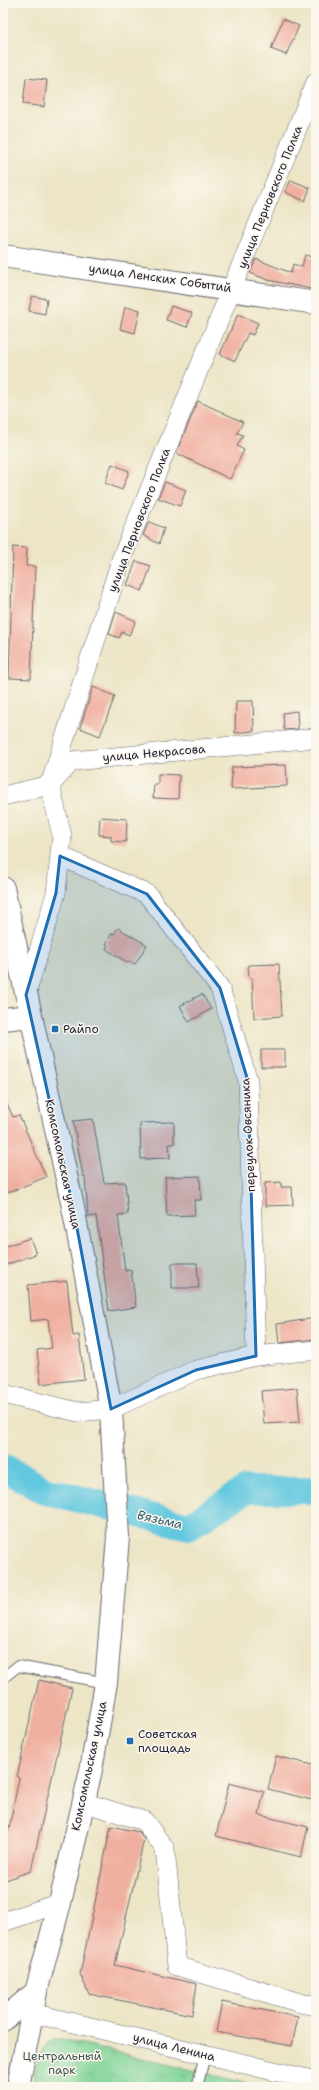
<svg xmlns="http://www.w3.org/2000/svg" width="319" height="2090" viewBox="0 0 319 2090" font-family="'Shantell Sans',sans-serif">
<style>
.park{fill:url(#park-tufts);stroke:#507a68}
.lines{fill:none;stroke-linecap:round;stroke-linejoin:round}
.river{stroke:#62c8df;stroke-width:28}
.building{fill:#f0b0a1}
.lane-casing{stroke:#69666c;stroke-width:12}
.street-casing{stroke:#69666c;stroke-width:20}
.secondary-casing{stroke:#69666c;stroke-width:24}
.primary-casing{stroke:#69666c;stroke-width:24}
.lane{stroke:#fff;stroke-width:10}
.street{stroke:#fff;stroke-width:19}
.secondary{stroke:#fff;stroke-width:22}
.primary{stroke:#fff;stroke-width:22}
.marked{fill:#1f6fb2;fill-opacity:0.2;stroke:#1f6fb2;stroke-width:3;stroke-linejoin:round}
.poi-dot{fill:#1f6fb2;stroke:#fbf7ec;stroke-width:1.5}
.labels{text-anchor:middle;stroke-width:3;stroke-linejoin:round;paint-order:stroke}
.street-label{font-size:12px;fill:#22223b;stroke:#fbf7ec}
.poi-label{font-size:12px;fill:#22223b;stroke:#fbf7ec;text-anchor:start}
.park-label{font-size:12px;fill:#3e5756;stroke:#fbf7ec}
.water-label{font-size:13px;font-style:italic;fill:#385c74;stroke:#fbf7ec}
</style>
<defs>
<pattern id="park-tufts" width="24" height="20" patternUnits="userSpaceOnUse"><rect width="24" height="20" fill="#7ed396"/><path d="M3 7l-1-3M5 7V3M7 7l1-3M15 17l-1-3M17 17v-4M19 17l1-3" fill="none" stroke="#6db582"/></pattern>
</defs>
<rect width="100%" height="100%" fill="#fbf7ec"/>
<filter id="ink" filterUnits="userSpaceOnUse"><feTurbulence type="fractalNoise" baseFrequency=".025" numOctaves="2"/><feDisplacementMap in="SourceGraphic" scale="8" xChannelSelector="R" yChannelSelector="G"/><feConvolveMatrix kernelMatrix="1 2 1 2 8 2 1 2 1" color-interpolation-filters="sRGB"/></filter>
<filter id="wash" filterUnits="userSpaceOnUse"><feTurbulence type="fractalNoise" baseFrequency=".012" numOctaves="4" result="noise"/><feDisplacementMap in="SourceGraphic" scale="16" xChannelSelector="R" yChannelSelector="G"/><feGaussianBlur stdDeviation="0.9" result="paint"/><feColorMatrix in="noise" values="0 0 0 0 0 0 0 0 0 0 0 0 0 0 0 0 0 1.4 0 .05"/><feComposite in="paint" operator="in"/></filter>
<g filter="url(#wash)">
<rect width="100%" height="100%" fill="#ece5c6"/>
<path class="park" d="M 55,2039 L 62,2039 L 262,2087 L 32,2087 C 36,2070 37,2047 55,2039 Z"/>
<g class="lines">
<path class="river" d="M 3,1467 L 46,1491 L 189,1526 L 246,1490 L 316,1490"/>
</g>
<g id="blocks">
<path class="building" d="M 283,19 L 299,26 L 286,55 L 271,49 Z
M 26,78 L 47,80 L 44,107 L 23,104 Z
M 291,180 L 310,188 L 305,201 L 285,192 Z
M 305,255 L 316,258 L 316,290 L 268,280 L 250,273 L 256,259 L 291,273 L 293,264 L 302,267 Z
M 32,296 L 47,299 L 45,314 L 29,311 Z
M 171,306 L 192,313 L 187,327 L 166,320 Z
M 125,307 L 140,310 L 135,333 L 120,329 Z
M 238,314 L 258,323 L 253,335 L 248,333 L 235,361 L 220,354 Z
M 198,401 L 243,422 L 237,433 L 243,435 L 237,446 L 244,450 L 230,479 L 176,453 Z
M 112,464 L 129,471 L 122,490 L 105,483 Z
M 165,482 L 186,490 L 180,506 L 158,498 Z
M 149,522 L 164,528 L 159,544 L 143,535 Z
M 13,547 L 27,548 L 26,566 L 35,566 L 31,679 L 9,678 Z
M 136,561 L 151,566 L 142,591 L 127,585 Z
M 116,612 L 136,621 L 129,635 L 122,632 L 119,638 L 109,634 Z
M 93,687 L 115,696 L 100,736 L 80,728 Z
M 236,701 L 253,701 L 254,731 L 235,733 Z
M 297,711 L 298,729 L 284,730 L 283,713 Z
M 286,765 L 287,786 L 231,789 L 232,767 Z
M 158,774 L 179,775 L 178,799 L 153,798 L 154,784 L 158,784 Z
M 100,817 L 127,819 L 126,842 L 111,841 L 111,836 L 99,835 Z
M 118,928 L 147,945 L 135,964 L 129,961 L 128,963 L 106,949 L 108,945 L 106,944 L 112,933 L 114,934 Z
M 279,964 L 282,1016 L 254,1018 L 252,978 L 249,978 L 248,965 Z
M 202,994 L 211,1009 L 189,1022 L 180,1006 Z
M 261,1050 L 285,1050 L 285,1067 L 261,1067 Z
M 3,1095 L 13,1117 L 19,1115 L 46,1177 L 7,1193 L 3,1183 Z
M 93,1119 L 104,1183 L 125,1182 L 128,1214 L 118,1215 L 125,1271 L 131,1270 L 136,1307 L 109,1311 L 96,1216 L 88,1217 L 85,1176 L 83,1176 L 73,1121 Z
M 174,1122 L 174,1144 L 169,1144 L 170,1158 L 141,1159 L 140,1123 Z
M 200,1176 L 201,1200 L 194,1200 L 195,1215 L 167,1216 L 165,1177 Z
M 281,1182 L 281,1187 L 292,1187 L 293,1205 L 265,1206 L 265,1183 Z
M 30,1238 L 36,1254 L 3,1266 L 3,1247 Z
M 172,1263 L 197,1263 L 199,1288 L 172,1288 Z
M 67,1281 L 73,1336 L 79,1335 L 84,1379 L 41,1384 L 37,1350 L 52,1348 L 48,1319 L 31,1321 L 28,1285 Z
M 316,1318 L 316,1339 L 279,1343 L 277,1324 Z
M 297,1388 L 300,1422 L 264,1424 L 261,1391 Z
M 39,1680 L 72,1688 L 31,1871 L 3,1881 L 3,1850 L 5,1849 L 19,1778 L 17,1777 Z
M 276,1756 L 316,1766 L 316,1801 L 268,1789 Z
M 229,1783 L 264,1792 L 259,1815 L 308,1827 L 301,1857 L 216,1836 Z
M 111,1826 L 139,1832 L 144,1839 L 115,1965 L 197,1984 L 192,2015 L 89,1994 L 80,1974 Z
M 222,2002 L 298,2017 L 292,2046 L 216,2032 Z"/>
</g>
</g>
<g filter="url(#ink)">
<use href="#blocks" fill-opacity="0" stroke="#69666c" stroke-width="1"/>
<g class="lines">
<g class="lane-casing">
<path id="lane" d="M 3,1678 L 18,1666 L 106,1683
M 197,2087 L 205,2055"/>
</g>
<g class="street-casing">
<path id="street" d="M 3,796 L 50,785 L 72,761 L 316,738
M 60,856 L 147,894 L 220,988 L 248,1081 L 256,1356
M 26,995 L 56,893 L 62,836 L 50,785 L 121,560 L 316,82
M 3,1394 L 78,1412 L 111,1409 L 196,1370 L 256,1356 L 316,1350
M 83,1802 L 144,1821 L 165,1849 L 177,1966 L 304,2004 L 316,2005
M 3,1922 L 60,1903
M 32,2013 L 316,2081"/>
</g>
<g class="secondary-casing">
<path id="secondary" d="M 3,256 L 316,303
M 3,1019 L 31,1016"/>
</g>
<g class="primary-casing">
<path id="primary" d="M 3,888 L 73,1207 L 111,1409 L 118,1537 L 106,1683 L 91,1770 L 60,1903 L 36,1992 L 18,2087
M 3,2020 L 36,1992"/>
</g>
<use href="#lane" class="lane"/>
<use href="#street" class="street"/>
<use href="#secondary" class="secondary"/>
<use href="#primary" class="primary"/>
</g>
</g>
<path class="marked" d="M 60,856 L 147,894 L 220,988 L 248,1081 L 256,1356 L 196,1370 L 111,1409 L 73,1207 L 26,995 L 56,893 Z"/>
<g class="poi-dot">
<rect x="51" y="1025" width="8" height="8" rx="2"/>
<rect x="126" y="1737" width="8" height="8" rx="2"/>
</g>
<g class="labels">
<g class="street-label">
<text transform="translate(270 197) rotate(-68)" y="4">улица Перновского Полка</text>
<text transform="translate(160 278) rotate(8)" y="4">улица Ленских Событий</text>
<text transform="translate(139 520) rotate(-69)" y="4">улица Перновского Полка</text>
<text transform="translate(154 753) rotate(-5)" y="4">улица Некрасова</text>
<text transform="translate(248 1135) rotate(-93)" y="4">переулок Овсяника</text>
<text transform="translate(63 1164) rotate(78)" y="4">Комсомольская улица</text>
<text transform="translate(89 1766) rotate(-78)" y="4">Комсомольская улица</text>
<text transform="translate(174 2047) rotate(14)" y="4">улица Ленина</text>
</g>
<g class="poi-label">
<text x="63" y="1033">Райпо</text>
<text x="138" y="1738">Советская<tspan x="138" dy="14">площадь</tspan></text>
</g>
<g class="park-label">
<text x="62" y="2060">Центральный<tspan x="62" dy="14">парк</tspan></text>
</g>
<g class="water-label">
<text transform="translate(160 1519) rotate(13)" y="5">Вязьма</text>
</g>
</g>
<rect width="319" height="2090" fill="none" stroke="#fbf7ec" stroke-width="16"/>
</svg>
